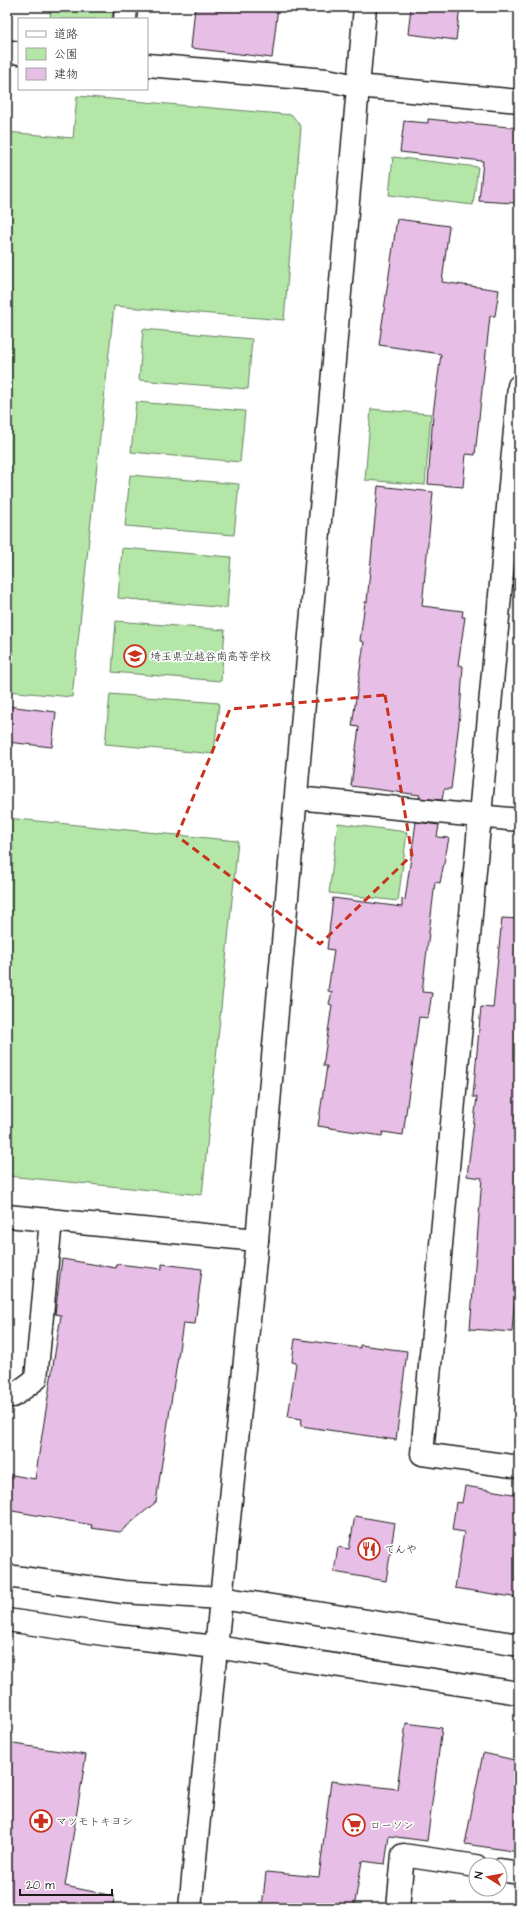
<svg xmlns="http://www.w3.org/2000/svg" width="526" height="1915" viewBox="0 0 526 1915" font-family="'Architects Daughter','Klee One',sans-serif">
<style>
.green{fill:#b3e6a7;stroke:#688162}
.building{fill:#e7bee6;stroke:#1c1c1c}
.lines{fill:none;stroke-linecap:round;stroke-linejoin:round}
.street-casing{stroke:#1c1c1c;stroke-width:25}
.secondary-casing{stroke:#1c1c1c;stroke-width:25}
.street{stroke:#fff;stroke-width:22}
.secondary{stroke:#fff;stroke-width:22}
.marked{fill:none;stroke:#c8321e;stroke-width:3;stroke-dasharray:8 5;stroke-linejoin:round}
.labels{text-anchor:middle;stroke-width:3.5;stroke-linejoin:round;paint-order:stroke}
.poi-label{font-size:11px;fill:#1c1c1c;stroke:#fff;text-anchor:start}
</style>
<rect width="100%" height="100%" fill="#fff"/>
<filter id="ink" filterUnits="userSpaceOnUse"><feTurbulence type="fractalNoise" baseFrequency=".025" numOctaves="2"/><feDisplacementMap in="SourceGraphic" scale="8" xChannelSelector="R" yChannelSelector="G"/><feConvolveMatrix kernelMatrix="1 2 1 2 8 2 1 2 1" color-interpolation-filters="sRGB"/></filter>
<g filter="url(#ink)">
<path class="green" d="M 51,7 L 113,7 L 112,19 L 50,19 Z
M 77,96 L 292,115 L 301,127 L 284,320 L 114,306 L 72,697 L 7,691 L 7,132 L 73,138 Z
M 393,157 L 478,167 L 473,205 L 389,195 Z
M 143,329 L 252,339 L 248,389 L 139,380 Z
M 136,402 L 245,411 L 240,462 L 131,452 Z
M 371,409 L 431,414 L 425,485 L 365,480 Z
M 130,475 L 239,484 L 234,535 L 125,526 Z
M 122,548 L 231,557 L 227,608 L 118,598 Z
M 116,621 L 225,630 L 221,681 L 112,672 Z
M 110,694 L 219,703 L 214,754 L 105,744 Z
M 7,818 L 238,841 L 202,1195 L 7,1176 Z
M 338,823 L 407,832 L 398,901 L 329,893 Z"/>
<path class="building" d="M 195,7 L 278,7 L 272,58 L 191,48 Z
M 411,7 L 460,7 L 456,40 L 408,34 Z
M 428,119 L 519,128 L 519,157 L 515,203 L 479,201 L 483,161 L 400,152 L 404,121 L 428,123 Z
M 397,219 L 449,226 L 442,282 L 499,290 L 495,316 L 490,316 L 475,455 L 466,454 L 463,487 L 428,484 L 433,414 L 441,354 L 379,345 Z
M 378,486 L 433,492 L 422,606 L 463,611 L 462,617 L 465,617 L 458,665 L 463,666 L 460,714 L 451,789 L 444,789 L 442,800 L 419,798 L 420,795 L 351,786 L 359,727 L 352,726 L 364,642 L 360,641 L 365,602 L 367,602 Z
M 7,706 L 56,712 L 52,747 L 7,742 Z
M 416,822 L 439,825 L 437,837 L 449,838 L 440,883 L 435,882 L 422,992 L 432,993 L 428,1018 L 419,1017 L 403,1135 L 383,1132 L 382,1136 L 318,1126 L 327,1066 L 323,1066 L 332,1005 L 329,1004 L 332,992 L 328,991 L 334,950 L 327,949 L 333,898 L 402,907 L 402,899 L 405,900 Z
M 502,918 L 519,919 L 519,1245 L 512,1332 L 470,1329 L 482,1178 L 467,1176 L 477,1097 L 473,1097 L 481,1007 L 493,1008 Z
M 62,1259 L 116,1268 L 117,1264 L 162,1269 L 162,1264 L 202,1269 L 195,1324 L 183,1323 L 156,1502 L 120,1532 L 91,1528 L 92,1525 L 7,1510 L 7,1474 L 35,1479 L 61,1315 L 55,1314 Z
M 295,1339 L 360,1348 L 360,1345 L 407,1351 L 396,1440 L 301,1426 L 302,1419 L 288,1417 L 296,1363 L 292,1362 Z
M 465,1486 L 519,1495 L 519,1598 L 455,1588 L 464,1532 L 452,1530 L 456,1502 L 462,1503 Z
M 355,1516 L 395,1523 L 386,1581 L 334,1572 L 338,1547 L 349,1549 Z
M 406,1723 L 442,1728 L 427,1841 L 389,1836 L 385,1864 L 362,1861 L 354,1908 L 262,1908 L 266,1872 L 319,1877 L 331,1781 L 397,1789 Z
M 7,1743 L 86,1755 L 65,1886 L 114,1896 L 113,1908 L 7,1908 Z
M 483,1753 L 519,1761 L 519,1852 L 465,1844 Z"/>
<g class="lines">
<g class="street-casing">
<path id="street" d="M 125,19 L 126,7
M 7,51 L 19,53
M 147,65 L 327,80 L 357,86 L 519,101
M 519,386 L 422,1454 L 519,1467
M 296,798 L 519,820
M 7,1216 L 257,1240
M 7,1395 L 13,1396 L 36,1379 L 51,1220
M 500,1870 L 519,1873
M 398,1908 L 403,1855 L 476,1866"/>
</g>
<g class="secondary-casing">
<path id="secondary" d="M 7,1576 L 123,1592 L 221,1598 L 519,1645
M 7,1620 L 117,1636 L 216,1647 L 519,1693
M 190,1908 L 257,1240 L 365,7"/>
</g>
<use href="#street" class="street"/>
<use href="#secondary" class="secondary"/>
</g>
</g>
<path class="marked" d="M 385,695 L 412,855 L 320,944 L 177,836 L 230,709 Z"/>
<defs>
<g id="school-ring" transform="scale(1.15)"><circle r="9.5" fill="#fff" stroke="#c8321e" stroke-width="1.5"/><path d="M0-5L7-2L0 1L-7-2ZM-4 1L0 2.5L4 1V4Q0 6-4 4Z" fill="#c8321e"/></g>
<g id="restaurant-ring" transform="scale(1.15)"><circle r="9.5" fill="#fff" stroke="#c8321e" stroke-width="1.5"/><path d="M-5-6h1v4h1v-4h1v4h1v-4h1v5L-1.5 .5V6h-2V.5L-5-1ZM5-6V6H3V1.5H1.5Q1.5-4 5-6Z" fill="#c8321e"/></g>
<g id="pharmacy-ring" transform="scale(1.15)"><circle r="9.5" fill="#fff" stroke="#c8321e" stroke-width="1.5"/><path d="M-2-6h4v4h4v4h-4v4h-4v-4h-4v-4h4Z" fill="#c8321e"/></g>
<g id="supermarket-ring" transform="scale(1.15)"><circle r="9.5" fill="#fff" stroke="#c8321e" stroke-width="1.5"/><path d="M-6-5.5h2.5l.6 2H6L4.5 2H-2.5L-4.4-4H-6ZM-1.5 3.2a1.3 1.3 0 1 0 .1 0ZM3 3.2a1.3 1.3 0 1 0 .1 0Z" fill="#c8321e"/></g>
</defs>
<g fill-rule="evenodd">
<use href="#school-ring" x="135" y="656"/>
<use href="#restaurant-ring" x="369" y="1549"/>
<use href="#pharmacy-ring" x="41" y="1821"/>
<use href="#supermarket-ring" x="354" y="1825"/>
</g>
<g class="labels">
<g class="poi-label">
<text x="150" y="660">埼玉県立越谷南高等学校</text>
<text x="384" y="1553">てんや</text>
<text x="56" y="1825">マツモトキヨシ</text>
<text x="370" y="1829">ローソン</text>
</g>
</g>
<rect width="526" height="1915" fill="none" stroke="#fff" stroke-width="24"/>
<rect x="12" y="12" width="502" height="1891" fill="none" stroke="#1c1c1c" stroke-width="1.5" filter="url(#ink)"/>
<rect x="18" y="18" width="130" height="72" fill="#ffffff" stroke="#a4a4a4"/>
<rect x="26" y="31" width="20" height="6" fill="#ffffff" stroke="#a4a4a4"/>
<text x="54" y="38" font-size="12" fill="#1c1c1c">道路</text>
<rect x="26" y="48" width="20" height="12" fill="#b3e6a7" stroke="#a4a4a4"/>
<text x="54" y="58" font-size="12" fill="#1c1c1c">公園</text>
<rect x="26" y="68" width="20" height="12" fill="#e7bee6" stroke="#a4a4a4"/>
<text x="54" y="78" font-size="12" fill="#1c1c1c">建物</text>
<g transform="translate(488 1877) rotate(281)"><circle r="19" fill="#ffffff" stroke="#a4a4a4"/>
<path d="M0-3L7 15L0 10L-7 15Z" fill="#c8321e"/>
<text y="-6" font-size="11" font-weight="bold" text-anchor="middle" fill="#1c1c1c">N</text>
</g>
<path d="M20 1889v6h92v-6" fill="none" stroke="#1c1c1c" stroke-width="2"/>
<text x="26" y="1889" font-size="12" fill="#1c1c1c" stroke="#ffffff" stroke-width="3" paint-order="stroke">20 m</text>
</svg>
